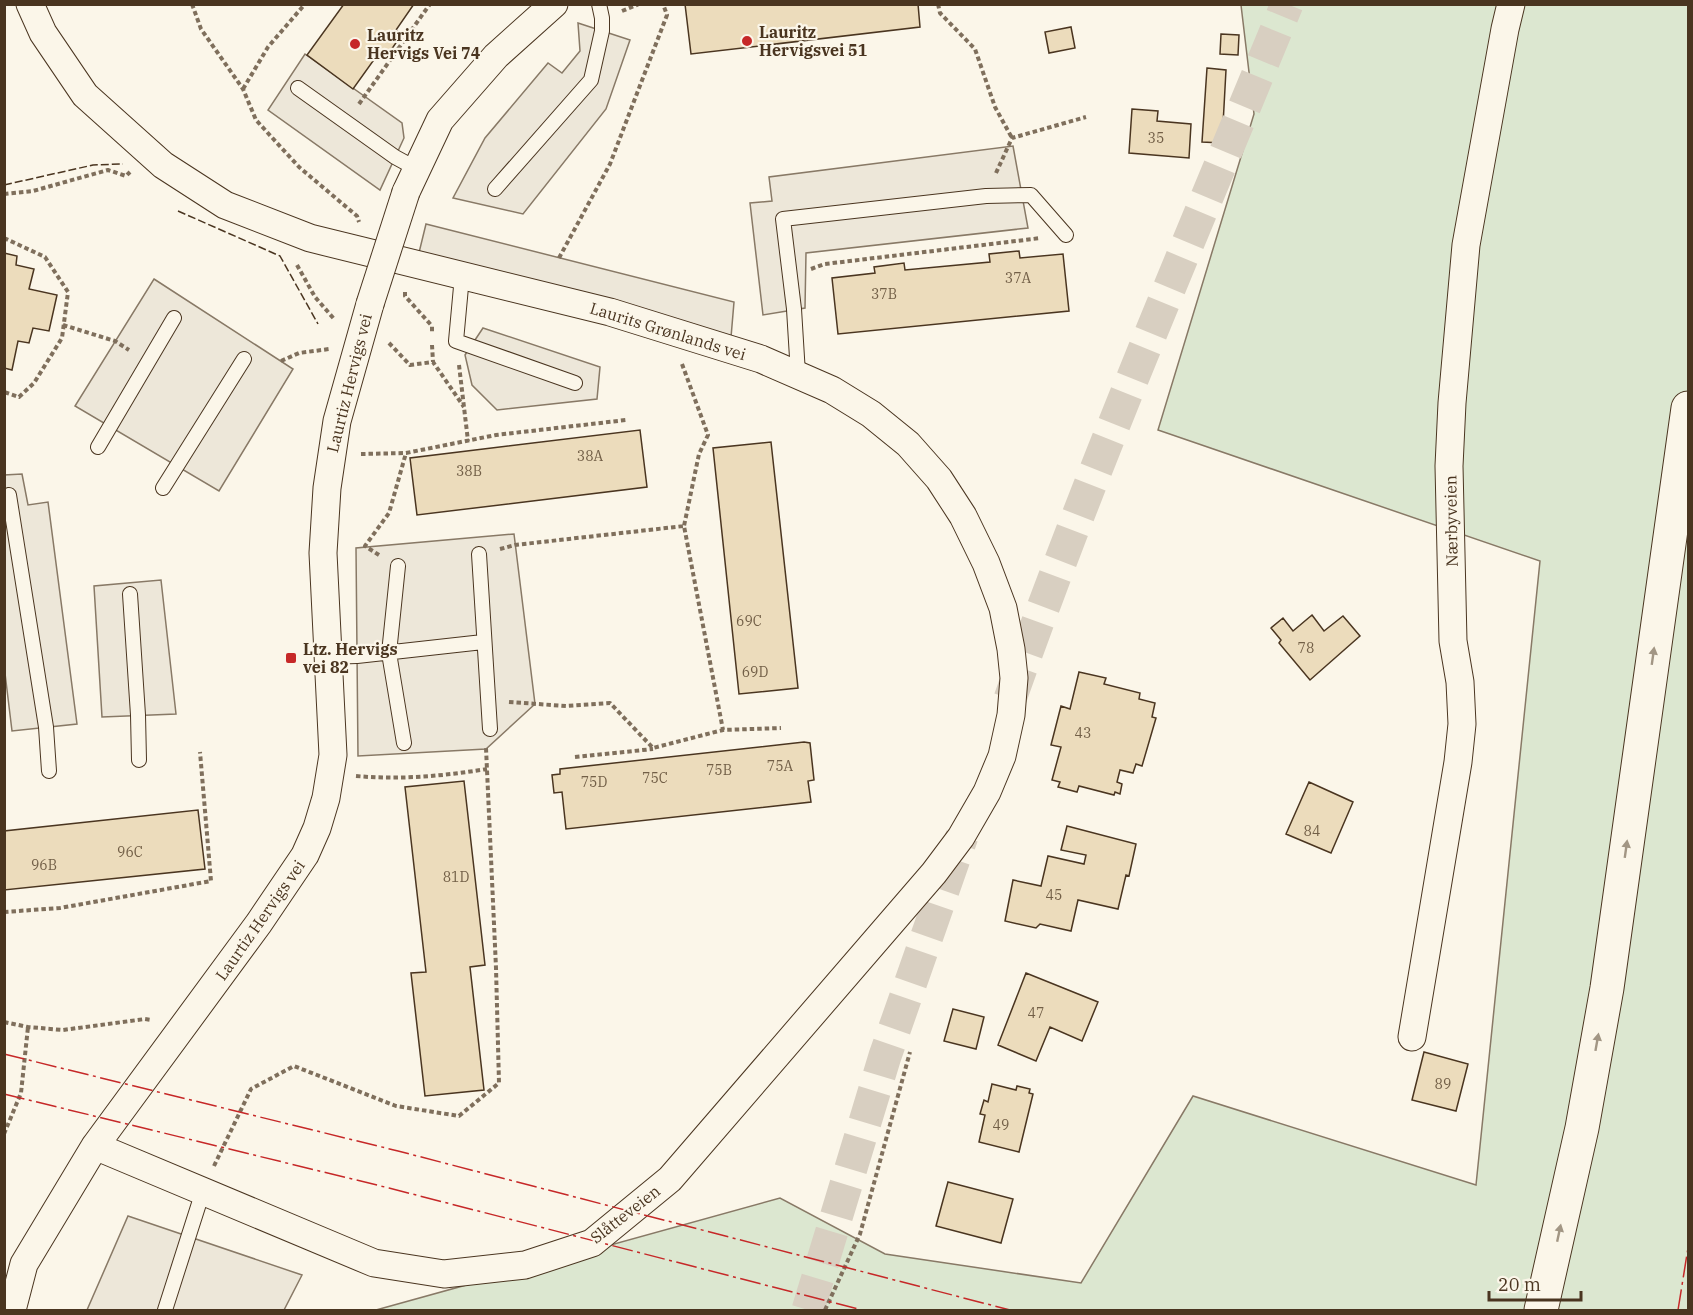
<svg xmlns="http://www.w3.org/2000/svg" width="1693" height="1315" viewBox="0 0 1693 1315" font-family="'IBM Plex Serif',serif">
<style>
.green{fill:#dce7d0;stroke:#887966;stroke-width:1.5}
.parking{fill:#ede7d9;stroke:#887966;stroke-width:1.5}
.building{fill:#ecdcbc;stroke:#4a3520;stroke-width:1.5}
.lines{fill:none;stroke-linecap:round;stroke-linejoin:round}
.motorway-tunnel{stroke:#d8cfc1;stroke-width:33;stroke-dasharray:33 16;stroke-linecap:butt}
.service-casing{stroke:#4a3520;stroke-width:16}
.minor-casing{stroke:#4a3520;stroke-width:29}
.motorway-casing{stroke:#4a3520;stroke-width:35}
.path{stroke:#7f6f5c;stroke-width:4;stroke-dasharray:4.5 3;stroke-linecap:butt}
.service{stroke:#fbf6e9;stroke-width:14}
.minor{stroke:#fbf6e9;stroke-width:27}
.motorway{stroke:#fbf6e9;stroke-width:33}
.minor-bridge-casing{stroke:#4a3520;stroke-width:29;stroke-linecap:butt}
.minor-bridge{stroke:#fbf6e9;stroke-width:27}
.fence{stroke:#4a3520;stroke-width:1.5;stroke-dasharray:8 3;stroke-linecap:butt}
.power{stroke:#c62828;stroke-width:1.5;stroke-dasharray:21 4.5 3 4.5;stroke-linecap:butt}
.oneway{fill:#a29684}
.poi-dot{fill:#c62828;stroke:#fbf6e9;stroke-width:2}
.labels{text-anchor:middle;stroke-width:4.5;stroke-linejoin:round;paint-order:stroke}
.number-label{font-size:14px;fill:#725f47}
.poi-label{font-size:16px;font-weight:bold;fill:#4a3520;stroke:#fbf6e9;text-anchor:start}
.street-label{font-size:16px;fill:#4a3520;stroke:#fbf6e9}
</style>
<rect width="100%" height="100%" fill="#fbf6e9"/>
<path class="green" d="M 1241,5 L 1688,5 L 1688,1310 L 376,1310 L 780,1198 L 885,1254 L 1081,1283 L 1193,1096 L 1476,1185 L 1540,561 L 1158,430 L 1254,114 Z"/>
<path class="parking" d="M 578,23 L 630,40 L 606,109 L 523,214 L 453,198 L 485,138 L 548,63 L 562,73 L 580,51 Z
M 305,54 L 402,123 L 404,138 L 380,190 L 268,110 Z
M 1013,146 L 1028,228 L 806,253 L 805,308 L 763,315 L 750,203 L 772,201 L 769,177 Z
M 426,224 L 734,302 L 730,349 L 416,265 Z
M 154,279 L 293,369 L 219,491 L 75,406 Z
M 483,328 L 600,367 L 597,399 L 497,410 L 472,385 L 465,355 Z
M 22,474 L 28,505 L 48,502 L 77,724 L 12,731 L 4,665 L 4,475 Z
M 514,534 L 535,704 L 486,749 L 358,756 L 356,548 Z
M 161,580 L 176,714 L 102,717 L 94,586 Z
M 128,1216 L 302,1275 L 284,1310 L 87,1310 Z"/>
<path class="building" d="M 344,4 L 414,4 L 396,30 L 402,34 L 385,59 L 378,54 L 353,89 L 307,55 Z
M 685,4 L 918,4 L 920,27 L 691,54 Z
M 1071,27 L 1075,48 L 1049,53 L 1045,32 Z
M 1221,34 L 1239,35 L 1238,55 L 1220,54 Z
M 1207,68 L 1226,70 L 1222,143 L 1202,142 Z
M 1132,109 L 1158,111 L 1157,121 L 1191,124 L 1189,158 L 1129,153 Z
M 1019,251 L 1020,258 L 1063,254 L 1069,311 L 838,334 L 832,278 L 875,273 L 874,267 L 904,263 L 905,270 L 990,262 L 989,254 Z
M 4,253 L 17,256 L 16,265 L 34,269 L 29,289 L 57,295 L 49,331 L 33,328 L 29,343 L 18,341 L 12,370 L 4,368 Z
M 640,430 L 647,487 L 417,515 L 410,458 Z
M 771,442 L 798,688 L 739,694 L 713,448 Z
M 1312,615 L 1324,631 L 1343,616 L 1360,636 L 1310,680 L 1279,643 L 1281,640 L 1271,628 L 1283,618 L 1293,631 Z
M 1079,672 L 1106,678 L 1104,684 L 1140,693 L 1139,699 L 1155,703 L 1152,717 L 1156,718 L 1142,766 L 1136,764 L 1133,773 L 1120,770 L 1117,782 L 1122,784 L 1120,794 L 1115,792 L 1114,795 L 1079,786 L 1077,792 L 1058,787 L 1060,782 L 1052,780 L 1061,747 L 1051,745 L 1061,706 L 1070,709 Z
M 804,742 L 810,743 L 814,780 L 808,781 L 811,802 L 566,829 L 562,792 L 554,793 L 552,775 L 560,774 L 560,769 Z
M 464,781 L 485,965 L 470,967 L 484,1090 L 425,1096 L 411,973 L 426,972 L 405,787 Z
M 1309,782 L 1353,802 L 1331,853 L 1286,834 Z
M 198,810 L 205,869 L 4,890 L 4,831 Z
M 1067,826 L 1136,844 L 1129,876 L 1126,875 L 1118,909 L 1078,900 L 1071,931 L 1040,924 L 1036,928 L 1005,921 L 1013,880 L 1041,886 L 1048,856 L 1084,864 L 1086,855 L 1061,850 Z
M 1026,973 L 1098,1002 L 1082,1041 L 1050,1027 L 1036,1061 L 998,1045 Z
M 953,1009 L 984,1017 L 976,1049 L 944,1041 Z
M 1424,1052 L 1468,1064 L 1456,1111 L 1412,1100 Z
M 992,1084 L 1016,1090 L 1017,1086 L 1030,1089 L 1029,1093 L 1033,1094 L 1019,1152 L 979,1142 L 985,1115 L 980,1114 L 984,1100 L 988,1102 Z
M 948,1182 L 1013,1199 L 1001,1243 L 936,1226 Z"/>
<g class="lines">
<path class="motorway-tunnel" d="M 1010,699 C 1093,464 1192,235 1287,4
M 808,1310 L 885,1056 L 962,836"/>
<g class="service-casing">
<path id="service" d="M 298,88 L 395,157 L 417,169
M 495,189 L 591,80 L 602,31 L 602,18 L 599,4
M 462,276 L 456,341 L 575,383
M 798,374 L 794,309 L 783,219 L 986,196 L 1031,195 L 1066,235
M 98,447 L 174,318
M 163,488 L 244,359
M 9,495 L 46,727 L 49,771
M 479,554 L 490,729
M 398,566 L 389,653 L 404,743
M 130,594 L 138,715 L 139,760
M 327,657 L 357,656 L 483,642
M 165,1310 L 203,1191"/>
</g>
<g class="minor-casing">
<path id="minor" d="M 30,4 L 43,33 L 85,95 L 163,165 L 225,205 L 310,238 L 610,312 L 761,359 L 832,390 L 871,414 L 908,444 L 939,479 L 963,516 L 986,563 L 1003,608 L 1011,649 L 1014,678 L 1011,715 L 1002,756 L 987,792 L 961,837 L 934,873 L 670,1179 L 592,1243 L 525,1265 L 444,1274 L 374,1263 L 95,1146
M 406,192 L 440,120 L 496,56 L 554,4
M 1412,1037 L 1458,762 L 1462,724 L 1460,682 L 1453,641 L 1449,466 L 1452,403 L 1466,245 L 1505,29 L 1511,4
M 12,1310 L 24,1264 L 95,1146 L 259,923 L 305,855 L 317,828 L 326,798 L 333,755 L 323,553 L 327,488 L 337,421 L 370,304"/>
</g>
<g class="motorway-casing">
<path id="motorway" d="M 1541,1310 L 1582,1128 L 1607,988 L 1688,408"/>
</g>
<path class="path" d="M 192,4 L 201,29 L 243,89 L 256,120 L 299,167 L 357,216 L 359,222
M 938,4 L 940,13 L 975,49 L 995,107 L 1012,138
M 622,11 L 639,4
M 243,89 L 268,47 L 305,4
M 359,104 L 430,4
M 996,173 L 1012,138 L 1086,117
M 4,194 L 33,191 L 108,170 L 126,176 L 130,172
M 4,238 L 45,257 L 68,292 L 62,338 L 34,383 L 19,397 L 4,392
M 559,258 L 610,164 L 667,15 L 663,4
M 297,265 L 315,297 L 335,320
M 811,269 L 825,264 L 1041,238
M 405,292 L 405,296 L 432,326 L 432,334
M 63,325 L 115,341 L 129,350
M 389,343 L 410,365 L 433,362 L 464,407
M 432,345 L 433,362
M 281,361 L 299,353 L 329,349
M 682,364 L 708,435 L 699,454 L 684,526
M 459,365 L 468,441
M 361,454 L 406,453 L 496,435 L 626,420
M 500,549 L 515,545 L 684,526 L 723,730 L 781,728
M 379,555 L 365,546 L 389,513 L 406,453
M 509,702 L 566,706 L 610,703 L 653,748 L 723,730
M 575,757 L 653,749
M 356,776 C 400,780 444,776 487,769
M 4,912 L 60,908 L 211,881 L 200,752
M 4,1022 L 28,1027 L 63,1030 L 145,1019 L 152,1020
M 4,1134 L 21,1093 L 28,1027
M 214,1166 L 251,1089 L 294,1066 L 396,1106 L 459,1116 L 499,1083 L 496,968 L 486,748
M 825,1310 L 860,1234 L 910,1052"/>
<use href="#service" class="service"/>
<use href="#minor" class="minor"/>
<use href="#motorway" class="motorway"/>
<g class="minor-bridge-casing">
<path id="minor-bridge" d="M 370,304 L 406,192"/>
</g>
<use href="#minor-bridge" class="minor-bridge"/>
<path class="fence" d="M 4,185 L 93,165 L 123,164
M 178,211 L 280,256 L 318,324"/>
<path class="power" d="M 4,1054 L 398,1151 L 1010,1310
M 4,1094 L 389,1188 L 862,1310
M 1678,1310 L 1688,1248"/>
</g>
<defs><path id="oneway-solid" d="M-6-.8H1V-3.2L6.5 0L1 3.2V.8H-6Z" transform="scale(1.5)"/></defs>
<g class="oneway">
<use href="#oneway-solid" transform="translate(1653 656) rotate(-82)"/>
<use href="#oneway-solid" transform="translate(1626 849) rotate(-82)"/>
<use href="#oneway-solid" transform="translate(1597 1042) rotate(-80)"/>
<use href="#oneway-solid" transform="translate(1559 1233) rotate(-78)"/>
</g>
<g class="poi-dot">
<circle cx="747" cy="41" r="6"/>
<circle cx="355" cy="44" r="6"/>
<rect x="285" y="652" width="12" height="12" rx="3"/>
</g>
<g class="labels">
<g class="number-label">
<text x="1156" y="143">35</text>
<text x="1018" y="283">37A</text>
<text x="884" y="299">37B</text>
<text x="590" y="461">38A</text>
<text x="469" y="476">38B</text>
<text x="749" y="626">69C</text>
<text x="1306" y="653">78</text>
<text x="755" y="677">69D</text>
<text x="1083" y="738">43</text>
<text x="780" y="771">75A</text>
<text x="719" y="775">75B</text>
<text x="655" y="783">75C</text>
<text x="594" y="787">75D</text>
<text x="1312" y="836">84</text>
<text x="130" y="857">96C</text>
<text x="44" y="870">96B</text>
<text x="456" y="882">81D</text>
<text x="1054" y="900">45</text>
<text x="1036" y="1018">47</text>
<text x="1443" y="1089">89</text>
<text x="1001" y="1130">49</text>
</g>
<g class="poi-label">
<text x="759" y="38">Lauritz<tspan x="759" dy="18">Hervigsvei 51</tspan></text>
<text x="367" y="41">Lauritz<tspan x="367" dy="18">Hervigs Vei 74</tspan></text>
<text x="303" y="655">Ltz. Hervigs<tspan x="303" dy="18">vei 82</tspan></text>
</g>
<g class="street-label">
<text transform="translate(668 331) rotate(17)" y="6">Laurits Grønlands vei</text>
<text transform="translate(349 383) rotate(-76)" y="6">Laurtiz Hervigs vei</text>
<text transform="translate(1451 521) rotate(-91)" y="6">Nærbyveien</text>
<text transform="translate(260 920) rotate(-55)" y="6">Laurtiz Hervigs vei</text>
<text transform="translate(625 1214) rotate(-38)" y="6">Slåtteveien</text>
</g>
</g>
<rect width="1693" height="1315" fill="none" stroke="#4a3520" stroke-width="12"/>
<path d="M1489 1291v9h92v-9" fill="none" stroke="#4a3520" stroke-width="3"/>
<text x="1498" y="1291" font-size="18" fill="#4a3520" stroke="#fbf6e9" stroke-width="4.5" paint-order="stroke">20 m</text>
</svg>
